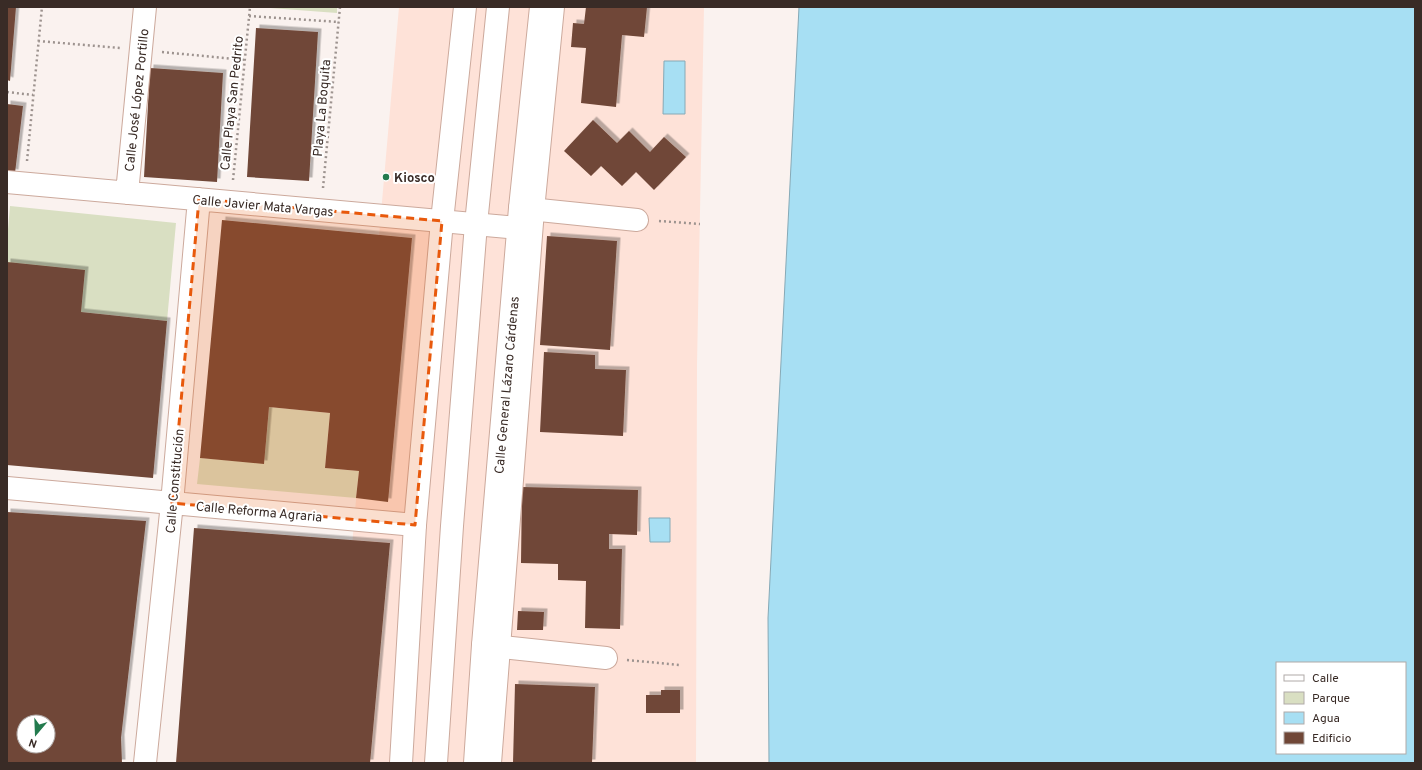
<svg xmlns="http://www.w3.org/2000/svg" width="1422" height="770" viewBox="0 0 1422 770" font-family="Overpass,sans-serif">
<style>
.built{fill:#fee2d8}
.green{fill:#d9dfc2}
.water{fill:#a7dff3;stroke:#86a9b6;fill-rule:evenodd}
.building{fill:#704737;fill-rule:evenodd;filter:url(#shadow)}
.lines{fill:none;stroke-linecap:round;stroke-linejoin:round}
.pedestrian-casing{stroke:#cca99c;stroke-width:22}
.minor-casing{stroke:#cca99c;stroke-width:24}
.tertiary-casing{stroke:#cca99c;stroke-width:24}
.secondary-casing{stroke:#cca99c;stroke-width:24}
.path{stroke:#9d938f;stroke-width:2.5;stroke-dasharray:2 3;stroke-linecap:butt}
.pedestrian{stroke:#fff;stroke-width:20}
.minor{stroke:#fff;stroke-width:22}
.tertiary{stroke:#fff;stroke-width:22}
.secondary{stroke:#fff;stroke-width:22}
.marked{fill:#e8590c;fill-opacity:0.2;stroke:#e8590c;stroke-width:3;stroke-dasharray:8 5;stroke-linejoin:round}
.poi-dot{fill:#237b4e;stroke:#fff;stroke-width:1.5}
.labels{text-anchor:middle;stroke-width:4;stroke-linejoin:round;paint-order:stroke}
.street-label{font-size:13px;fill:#392b26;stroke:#fff}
.poi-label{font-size:13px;font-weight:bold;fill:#392b26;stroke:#fff;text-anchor:start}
</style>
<defs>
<filter id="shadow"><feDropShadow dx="3.5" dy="-3.5" stdDeviation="0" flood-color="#0004"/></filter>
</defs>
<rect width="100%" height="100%" fill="#faf2ef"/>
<path class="built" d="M 399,7 L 704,7 L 697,365 L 696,763 L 347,763 L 351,557 Z"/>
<path class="green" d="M 257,7 L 337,7 L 337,13 Z
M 10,206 L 176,223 L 167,321 L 81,312 L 7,262 L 7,241 Z
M 269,407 L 330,413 L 325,468 L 359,471 L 356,498 L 197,484 L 200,458 L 264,463 Z"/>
<path class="water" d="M 799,7 L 1415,7 L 1415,763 L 769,763 L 768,618 ZM 1277,663 L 1405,663 L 1405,753 L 1277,753 Z
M 664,61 L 685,61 L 685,114 L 663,114 Z
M 649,518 L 670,518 L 670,542 L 650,542 Z"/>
<path class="building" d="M 7,7 L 16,7 L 10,81 L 7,80 Z
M 586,7 L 647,7 L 644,37 L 622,35 L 616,107 L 581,103 L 586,48 L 571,47 L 573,23 L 584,24 Z
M 256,28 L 318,32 L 309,181 L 247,177 Z
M 150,68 L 223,73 L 217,182 L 144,177 Z
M 7,104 L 23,106 L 15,173 L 7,172 Z
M 593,120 L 617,143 L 629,131 L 650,152 L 664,137 L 686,157 L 654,190 L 636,172 L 622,186 L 601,166 L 591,176 L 564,151 Z
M 222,220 L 412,238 L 388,502 L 356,498 L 359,471 L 325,468 L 330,413 L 269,407 L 264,464 L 200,458 Z
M 547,236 L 617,241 L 610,350 L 540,345 Z
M 7,262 L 85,270 L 81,312 L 167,321 L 153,478 L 7,465 Z
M 544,352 L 595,355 L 595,369 L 626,370 L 623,436 L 540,432 Z
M 522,487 L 638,490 L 637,535 L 609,534 L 609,549 L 622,549 L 620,629 L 585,628 L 586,581 L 558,580 L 558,564 L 521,563 Z
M 7,512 L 146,521 L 121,738 L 122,763 L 7,763 ZM 24,722 L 48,722 L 48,746 L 24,746 Z
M 194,528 L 390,543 L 370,763 L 176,763 Z
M 518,611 L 544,612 L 543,630 L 517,630 Z
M 515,684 L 595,687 L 592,763 L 513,763 Z
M 661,690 L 680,690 L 680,713 L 646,713 L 646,695 L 661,695 Z"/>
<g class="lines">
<g class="pedestrian-casing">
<path id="pedestrian" d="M 491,763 L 534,210 L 554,7"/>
</g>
<g class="minor-casing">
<path id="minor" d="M 7,182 L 519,228
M 127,193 L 145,7
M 520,208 L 637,220
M 7,488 L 415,525
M 483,645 L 606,658
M 145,763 L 172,503 L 199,199"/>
</g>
<g class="tertiary-casing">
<path id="tertiary" d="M 401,763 L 415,525 L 442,221 L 465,7
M 475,763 L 483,645 L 520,208 L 541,7"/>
</g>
<g class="secondary-casing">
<path id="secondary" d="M 436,763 L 452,526 L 476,224 L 498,7"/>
</g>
<path class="path" d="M 249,16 L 339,22
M 38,41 L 120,48
M 162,52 L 245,60
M 7,92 L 33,95
M 27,161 L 42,7
M 233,180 L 250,7
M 323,188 L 340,7
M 659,221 L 700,224
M 627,660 L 680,665"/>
<use href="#pedestrian" class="pedestrian"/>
<use href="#minor" class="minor"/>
<use href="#tertiary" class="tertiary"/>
<use href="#secondary" class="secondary"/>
</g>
<path class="marked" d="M 199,199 L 442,221 L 415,525 L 172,503 Z"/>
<circle class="poi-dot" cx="386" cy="177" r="4"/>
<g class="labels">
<g class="street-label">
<text transform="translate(136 100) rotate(-84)" y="5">Calle José López Portillo</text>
<text transform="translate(231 103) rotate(-84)" y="5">Calle Playa San Pedrito</text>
<text transform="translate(321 108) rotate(-85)" y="5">Playa La Boquita</text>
<text transform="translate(263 205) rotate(5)" y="5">Calle Javier Mata Vargas</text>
<text transform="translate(506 385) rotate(-85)" y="5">Calle General Lázaro Cárdenas</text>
<text transform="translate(174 481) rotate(-85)" y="5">Calle Constitución</text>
<text transform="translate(259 511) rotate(5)" y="5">Calle Reforma Agraria</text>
</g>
<g class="poi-label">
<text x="394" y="182">Kiosco</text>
</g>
</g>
<rect width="1422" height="770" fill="none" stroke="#392b26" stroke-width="16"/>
<rect x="1276" y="662" width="130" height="92" fill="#ffffff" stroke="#b0aaa8"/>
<rect x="1284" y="675" width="20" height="6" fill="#ffffff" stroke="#b0aaa8"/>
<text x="1312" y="682" font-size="12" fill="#392b26">Calle</text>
<rect x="1284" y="692" width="20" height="12" fill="#d9dfc2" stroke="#b0aaa8"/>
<text x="1312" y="702" font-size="12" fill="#392b26">Parque</text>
<rect x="1284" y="712" width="20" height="12" fill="#a7dff3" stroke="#b0aaa8"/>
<text x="1312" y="722" font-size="12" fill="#392b26">Agua</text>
<rect x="1284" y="732" width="20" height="12" fill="#704737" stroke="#b0aaa8"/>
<text x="1312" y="742" font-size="12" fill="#392b26">Edificio</text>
<g transform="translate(36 734) rotate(199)"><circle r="19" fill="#ffffff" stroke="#b0aaa8"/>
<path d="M0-3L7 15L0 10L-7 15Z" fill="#237b4e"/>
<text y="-6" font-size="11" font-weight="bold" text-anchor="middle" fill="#392b26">N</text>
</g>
</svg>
